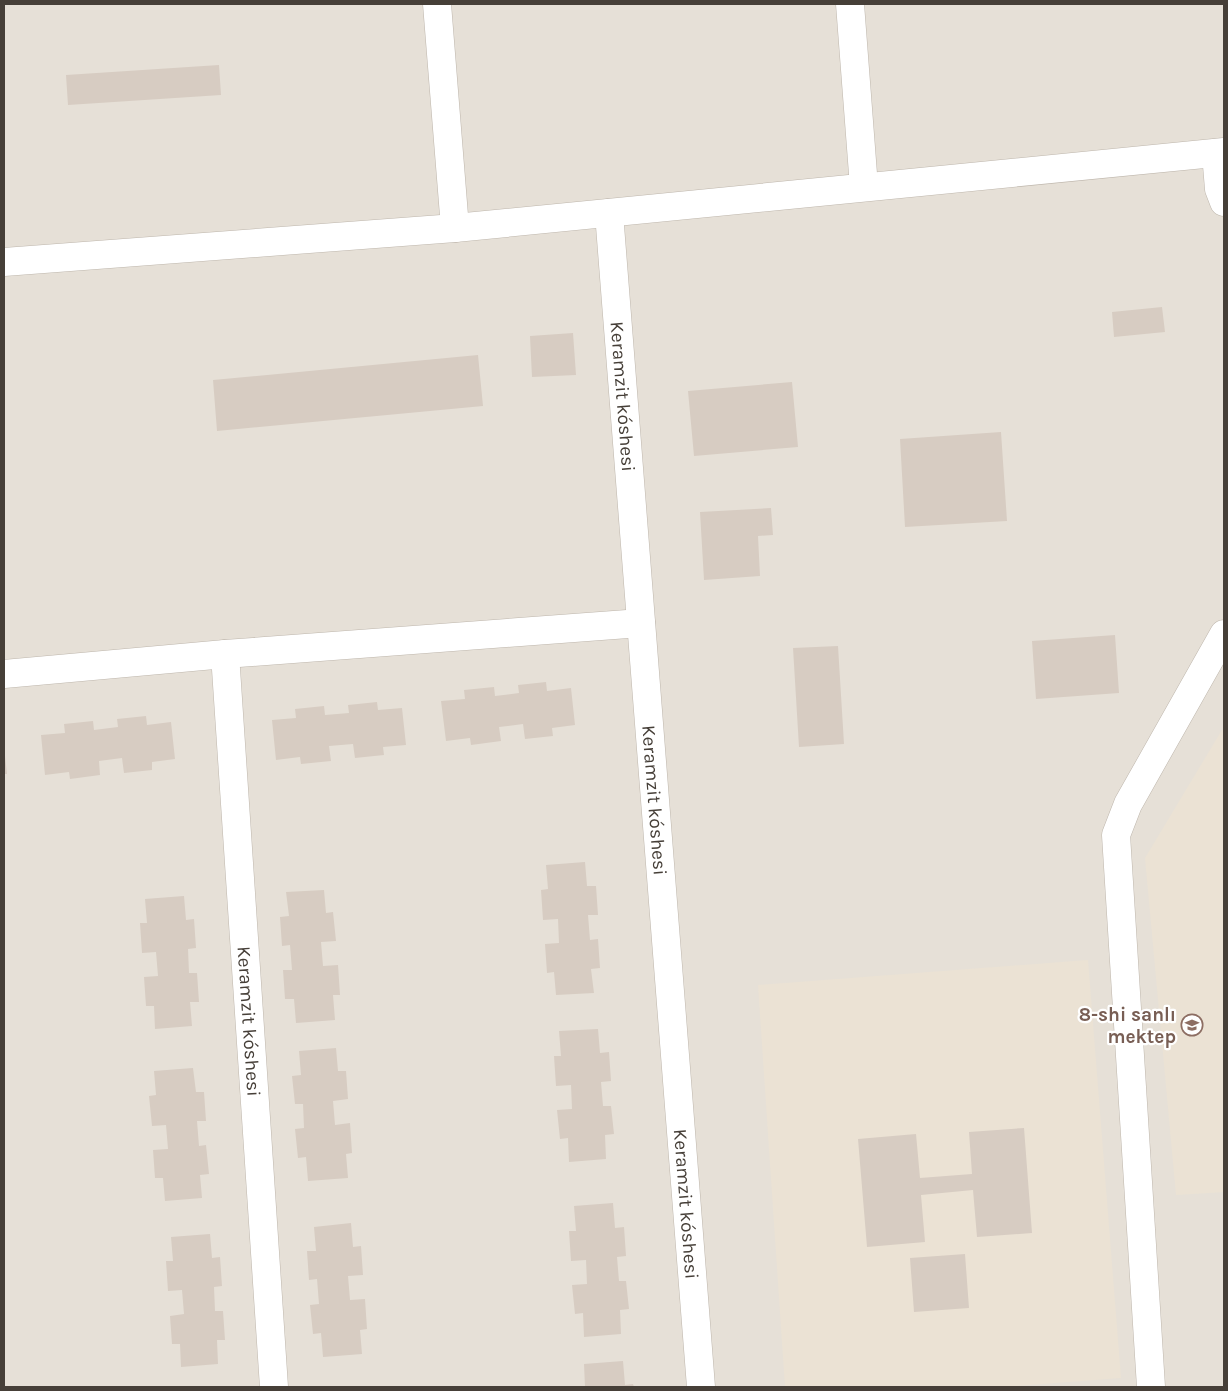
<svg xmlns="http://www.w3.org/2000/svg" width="1228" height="1391" viewBox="0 0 1228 1391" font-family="Karla,sans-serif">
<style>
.residential{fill:#e6e0d7}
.education{fill:#ebe2d4}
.building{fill:#d7ccc2}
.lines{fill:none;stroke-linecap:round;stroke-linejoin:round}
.minor-casing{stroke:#beb6ac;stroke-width:29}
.minor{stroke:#fff;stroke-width:28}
.labels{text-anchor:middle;stroke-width:4.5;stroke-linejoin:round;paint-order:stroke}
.street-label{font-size:19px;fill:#463f38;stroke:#fff}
.education-label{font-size:19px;font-weight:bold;fill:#785e54;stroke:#fff;text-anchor:end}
</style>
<rect width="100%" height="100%" fill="#f3efe9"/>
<path class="residential" d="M 4,4 L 1224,4 L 1224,1387 L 4,1387 Z"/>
<path class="education" d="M 1222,730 L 1224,730 L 1224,1192 L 1176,1195 L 1145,858 Z
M 1088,960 L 1121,1378 L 1004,1387 L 785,1387 L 758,985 Z"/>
<path class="building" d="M 219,65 L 221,95 L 68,105 L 66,75 Z
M 1162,307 L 1165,332 L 1114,337 L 1112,312 Z
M 573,333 L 576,375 L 532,377 L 530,336 Z
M 478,355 L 483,406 L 217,431 L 213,380 Z
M 792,382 L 798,447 L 694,456 L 688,391 Z
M 1001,432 L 1007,521 L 905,527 L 900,439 Z
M 771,508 L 773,535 L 758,536 L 760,576 L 704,580 L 700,512 Z
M 1115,635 L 1119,693 L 1036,699 L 1032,641 Z
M 838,646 L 844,744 L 799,747 L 793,648 Z
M 546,682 L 547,691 L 571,688 L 575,725 L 552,728 L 553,736 L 525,739 L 523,724 L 499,727 L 501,741 L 471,745 L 470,738 L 446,741 L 441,701 L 465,699 L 464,690 L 494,687 L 495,696 L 519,693 L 518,685 Z
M 377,702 L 378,710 L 402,708 L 406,745 L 383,747 L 384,755 L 355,758 L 353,744 L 329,746 L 331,761 L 301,764 L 300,757 L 276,760 L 272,720 L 296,718 L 295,709 L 324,706 L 325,715 L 349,713 L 348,705 Z
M 146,716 L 147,725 L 171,722 L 175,759 L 152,762 L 152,770 L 124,773 L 122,758 L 99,761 L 100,775 L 70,779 L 69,772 L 45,775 L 41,735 L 65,733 L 64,724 L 93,721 L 94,730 L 118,727 L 117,719 Z
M 4,756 L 5,756 L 7,774 L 4,774 Z
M 585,862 L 587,886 L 596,886 L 598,915 L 588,915 L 590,940 L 598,939 L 600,968 L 591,969 L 594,993 L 556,995 L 554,972 L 547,973 L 545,944 L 559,943 L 558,919 L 543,920 L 541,890 L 548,889 L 546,865 Z
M 324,890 L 326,913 L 333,912 L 336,941 L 321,942 L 323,966 L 338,965 L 340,995 L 333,995 L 335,1020 L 296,1023 L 294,999 L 285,999 L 283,970 L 292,970 L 290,945 L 282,946 L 280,917 L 289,916 L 286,892 Z
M 184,896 L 186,920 L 194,919 L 196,948 L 188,949 L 189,973 L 197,973 L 199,1002 L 190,1002 L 192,1026 L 155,1029 L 154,1006 L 146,1006 L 144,977 L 158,976 L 156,952 L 142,953 L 140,923 L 147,923 L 145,899 Z
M 598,1029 L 600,1053 L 609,1052 L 611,1081 L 601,1082 L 603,1106 L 611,1106 L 614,1134 L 605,1135 L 606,1159 L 569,1162 L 568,1138 L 560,1139 L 557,1110 L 572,1109 L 571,1085 L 556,1086 L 554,1056 L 561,1056 L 559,1031 Z
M 336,1048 L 338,1071 L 346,1071 L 348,1099 L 333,1101 L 335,1125 L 350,1123 L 352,1153 L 346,1154 L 348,1178 L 308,1181 L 306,1157 L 298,1158 L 295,1129 L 304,1128 L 303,1104 L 295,1104 L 292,1076 L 301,1075 L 299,1051 Z
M 193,1068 L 196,1092 L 204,1092 L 206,1121 L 197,1121 L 199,1146 L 206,1145 L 209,1174 L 200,1175 L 202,1198 L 165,1201 L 163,1178 L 155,1178 L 153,1150 L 168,1149 L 166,1125 L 152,1126 L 149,1096 L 156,1095 L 154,1071 Z
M 1024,1128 L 1032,1233 L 977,1237 L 973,1190 L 921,1195 L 925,1242 L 867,1247 L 858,1139 L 916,1134 L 920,1178 L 972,1174 L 969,1132 Z
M 613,1203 L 615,1228 L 624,1227 L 626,1256 L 617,1257 L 619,1281 L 626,1281 L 629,1309 L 620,1310 L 621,1334 L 584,1337 L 583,1313 L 575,1314 L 572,1285 L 587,1284 L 586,1260 L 571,1261 L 569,1231 L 576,1231 L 574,1206 Z
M 351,1223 L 353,1247 L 361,1246 L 363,1275 L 348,1276 L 350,1300 L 365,1299 L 367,1329 L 360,1330 L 362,1354 L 323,1357 L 321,1333 L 313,1334 L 310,1305 L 319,1304 L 317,1279 L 309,1280 L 307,1251 L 316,1251 L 314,1227 Z
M 210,1234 L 212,1258 L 220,1257 L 222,1286 L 214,1287 L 215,1311 L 223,1311 L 225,1340 L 217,1340 L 218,1364 L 181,1367 L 180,1344 L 172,1344 L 170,1316 L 184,1314 L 182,1290 L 168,1291 L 166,1261 L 173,1261 L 171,1237 Z
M 965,1254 L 969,1308 L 914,1312 L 910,1258 Z
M 623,1361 L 625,1385 L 633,1384 L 634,1387 L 585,1387 L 584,1364 Z"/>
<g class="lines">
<g class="minor-casing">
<g id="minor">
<path d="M 437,4 L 455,228"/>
<path d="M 850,4 L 864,187"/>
<path d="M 1216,153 L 1219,189 L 1224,202"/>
<path id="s1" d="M 609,213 L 701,1387"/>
<path d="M 4,262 L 455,228 L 1224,152"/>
<path id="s2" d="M 225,654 L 274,1387"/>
<path d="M 4,674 L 225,654 L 641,623"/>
<path d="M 1151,1387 L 1116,835 L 1128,804 L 1224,634"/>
</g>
</g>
<use href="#minor" class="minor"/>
</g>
<defs>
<g id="school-ring" transform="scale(1.125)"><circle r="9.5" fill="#fff" stroke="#8d6e63" stroke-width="1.5"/><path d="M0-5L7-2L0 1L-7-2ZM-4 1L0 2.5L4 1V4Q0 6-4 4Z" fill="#8d6e63"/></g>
</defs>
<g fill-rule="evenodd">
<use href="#school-ring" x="1192" y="1025"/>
</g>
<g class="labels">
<g class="street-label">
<text dy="7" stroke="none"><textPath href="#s1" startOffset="184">Keramzit kóshesi</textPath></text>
<text dy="7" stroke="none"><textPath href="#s1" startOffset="589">Keramzit kóshesi</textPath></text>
<text dy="7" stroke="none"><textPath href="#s2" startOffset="368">Keramzit kóshesi</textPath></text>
<text dy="7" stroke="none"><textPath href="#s1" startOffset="994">Keramzit kóshesi</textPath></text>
</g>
<g class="education-label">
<text x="1176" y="1021">8-shi sanlı<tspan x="1176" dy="22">mektep</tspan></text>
</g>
</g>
<rect width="1228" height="1391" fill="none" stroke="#463f38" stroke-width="10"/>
</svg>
